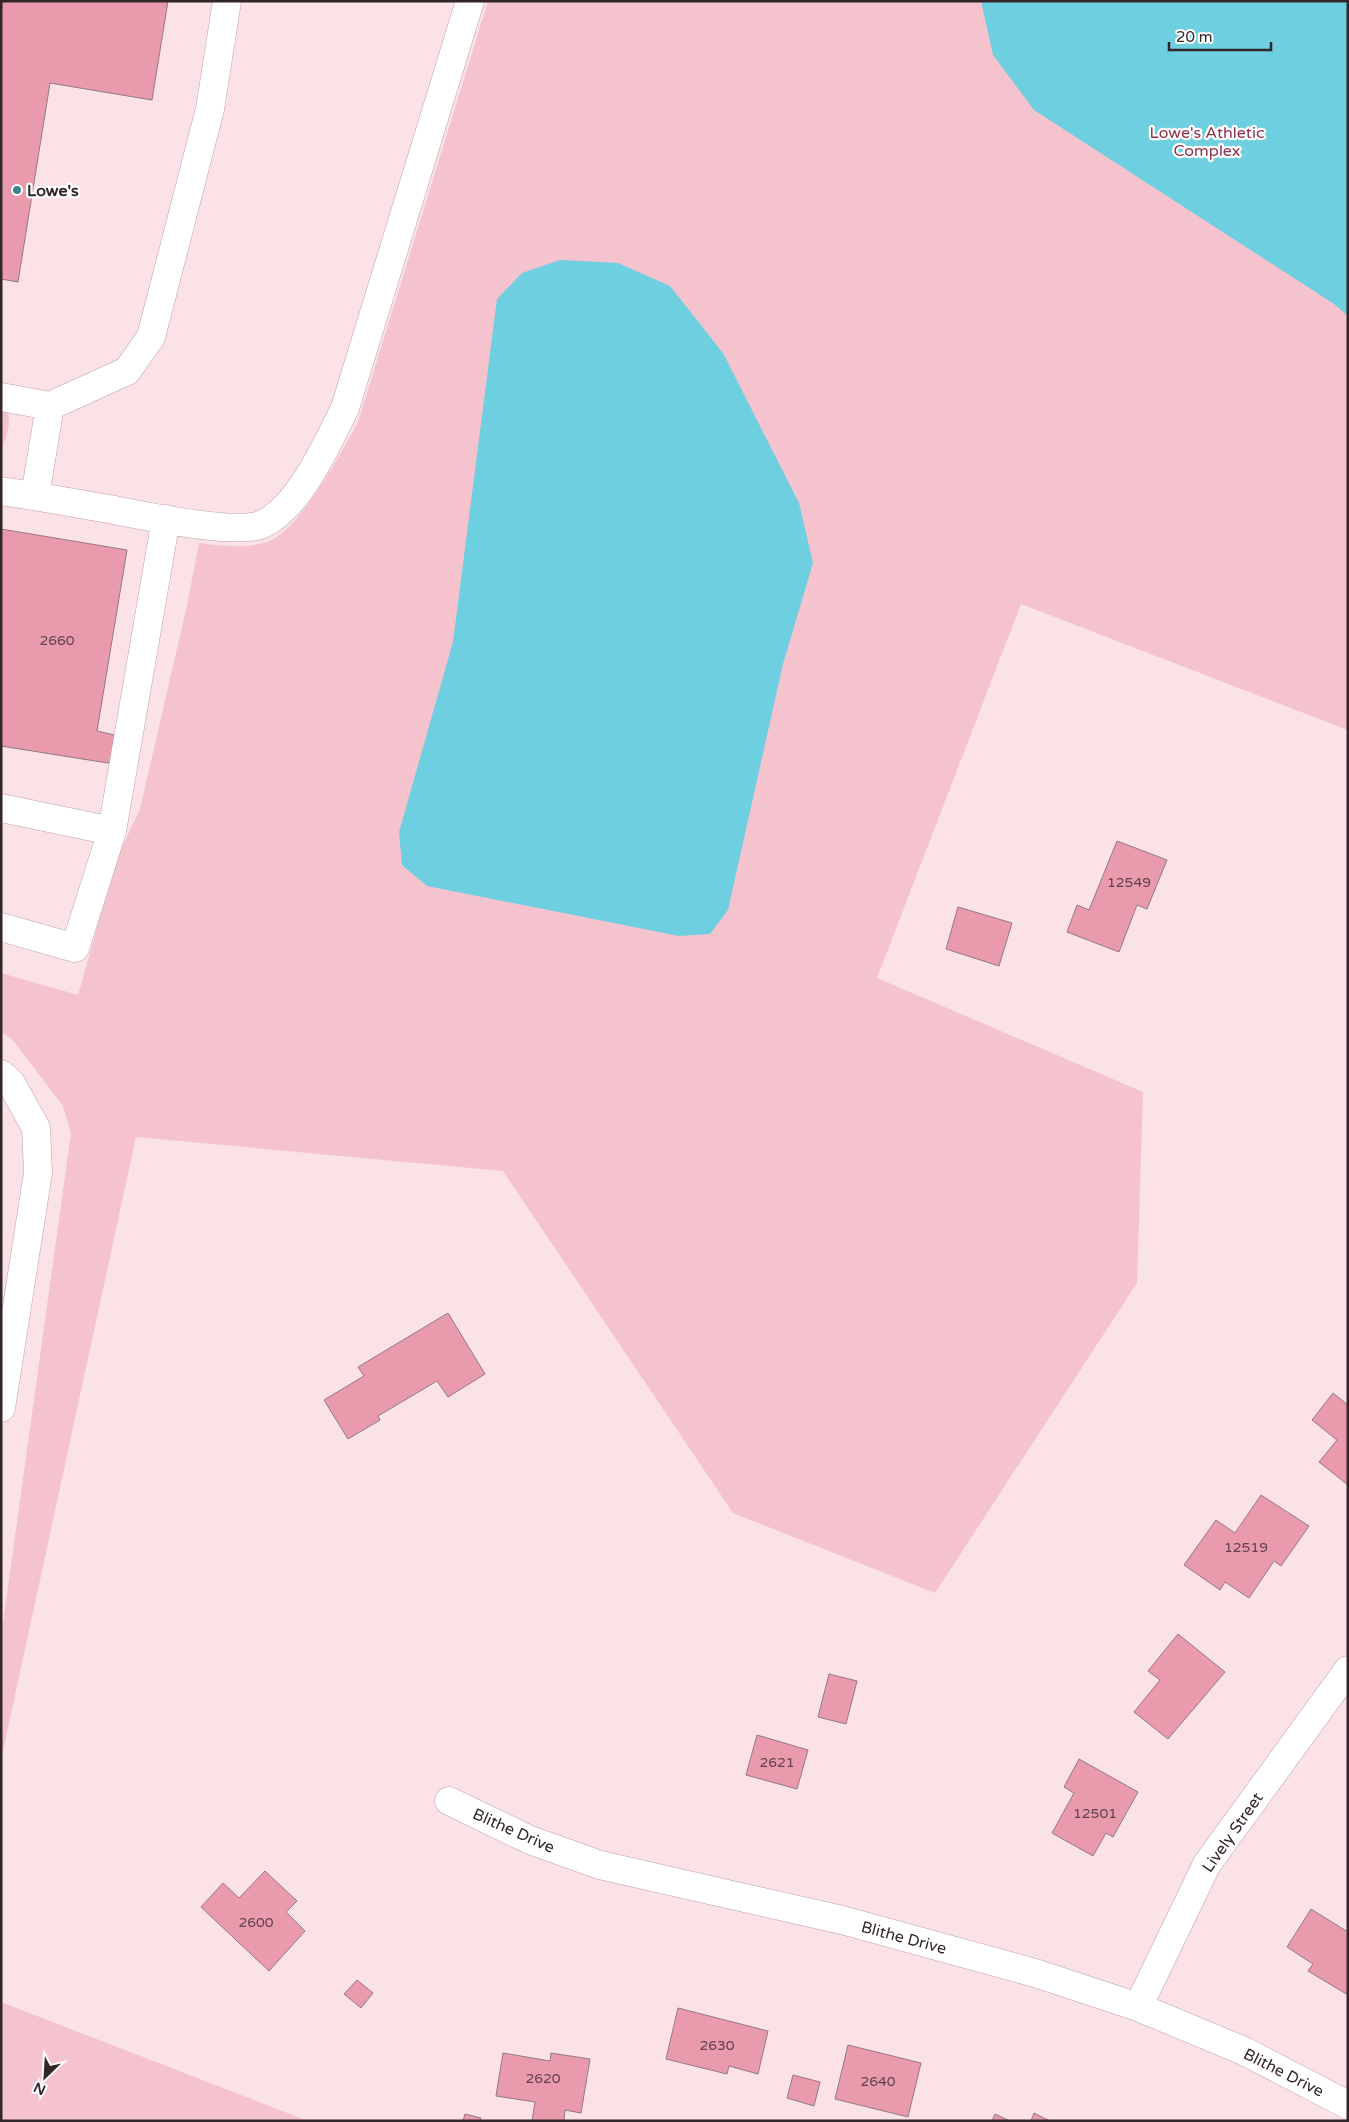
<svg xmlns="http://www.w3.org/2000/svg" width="1349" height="2122" viewBox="0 0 1349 2122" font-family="'Varela Round',sans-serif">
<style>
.green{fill:#f4c3cd}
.water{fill:#6dcfe0}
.building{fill:#e99bad;stroke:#95797f}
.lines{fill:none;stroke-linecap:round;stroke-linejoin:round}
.minor-casing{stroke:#bda0a6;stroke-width:29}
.minor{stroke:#fff;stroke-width:28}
.poi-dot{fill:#3e8490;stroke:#fff;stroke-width:2}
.labels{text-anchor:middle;stroke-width:4.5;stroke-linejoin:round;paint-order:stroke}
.number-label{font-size:14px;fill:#60434a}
.park-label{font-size:16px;fill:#8b314c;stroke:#fff}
.poi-label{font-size:16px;font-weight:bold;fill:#322629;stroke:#fff;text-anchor:start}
.street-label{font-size:16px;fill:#322629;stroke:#fff}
</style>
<rect width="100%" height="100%" fill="#fbe2e7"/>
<path class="green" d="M 488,1 L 1348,1 L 1348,730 L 1021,604 L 877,978 L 1143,1092 L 1137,1283 L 935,1593 L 733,1513 L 503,1171 L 136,1137 L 1,1760 L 1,1637 L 71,1133 L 63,1106 L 12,1039 L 1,1032 L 1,973 L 78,995 L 116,860 L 140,809 L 188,601 L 199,543 C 222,546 244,549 267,542 C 299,532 342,451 358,422 Z
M 1,407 L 6,408 C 12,420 8,436 1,448 Z
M 1,2002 L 308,2121 L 1,2121 Z"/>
<path class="water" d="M 981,1 L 1348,1 L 1348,316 L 1334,304 L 1034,110 L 993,55 Z
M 560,260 L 618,263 L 670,286 L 723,353 L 799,503 L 813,563 L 783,664 L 728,910 L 710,934 L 679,936 L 427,886 L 402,865 L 399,832 L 453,642 L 497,299 L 522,273 Z"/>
<path class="building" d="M 1,1 L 168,1 L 152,100 L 50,83 L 18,282 L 1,279 Z
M 1,529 L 127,550 L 97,731 L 119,736 L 114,764 L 1,746 Z
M 1117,841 L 1167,860 L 1147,909 L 1137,905 L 1119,952 L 1067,932 L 1077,905 L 1089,910 Z
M 958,907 L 1012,923 L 999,966 L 946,949 Z
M 448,1313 L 485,1374 L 448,1397 L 437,1381 L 378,1416 L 380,1420 L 348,1439 L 324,1400 L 364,1376 L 358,1367 Z
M 1333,1393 L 1348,1405 L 1348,1485 L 1319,1462 L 1337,1440 L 1312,1420 Z
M 1261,1495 L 1309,1526 L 1281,1566 L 1274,1561 L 1249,1598 L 1225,1582 L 1220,1590 L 1184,1565 L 1216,1520 L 1235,1533 Z
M 1178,1634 L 1225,1672 L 1168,1739 L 1134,1712 L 1160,1680 L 1148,1671 Z
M 829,1674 L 857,1681 L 846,1724 L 818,1717 Z
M 757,1735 L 808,1750 L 797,1789 L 746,1775 Z
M 1079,1759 L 1138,1792 L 1113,1837 L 1106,1833 L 1093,1856 L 1052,1833 L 1074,1793 L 1064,1787 Z
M 265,1871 L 297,1901 L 286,1912 L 305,1931 L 269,1971 L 201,1907 L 223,1883 L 239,1898 Z
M 1311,1909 L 1348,1932 L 1348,1995 L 1308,1971 L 1313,1964 L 1287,1947 Z
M 357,1980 L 373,1993 L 361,2008 L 344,1994 Z
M 678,2008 L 768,2031 L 758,2074 L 729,2066 L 727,2074 L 666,2059 Z
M 848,2045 L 921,2063 L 908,2117 L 835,2099 Z
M 503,2053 L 550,2061 L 551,2053 L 590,2059 L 581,2113 L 565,2110 L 564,2121 L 532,2121 L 535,2102 L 496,2096 Z
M 793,2075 L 820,2082 L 814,2106 L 787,2098 Z
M 1034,2113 L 1050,2121 L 1031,2121 Z
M 465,2114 L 481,2118 L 480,2121 L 463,2121 Z
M 995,2114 L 1010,2121 L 992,2121 Z"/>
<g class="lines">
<g class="minor-casing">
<path id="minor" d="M 1,397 L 50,406
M 1,491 C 37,496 73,503 109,509 C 140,515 237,536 263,524 C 300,506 327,444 345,408 L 470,1
M 35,496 L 50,406 L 127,371 L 151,337 L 210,109 L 227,1
M 1,808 L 112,831
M 1,927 L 75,948 L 112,831 L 166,519
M 1,1074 L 11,1083 L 36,1128 L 38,1173 L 1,1408
M 449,1801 L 530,1840 L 600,1865 L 842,1920 L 1035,1973 L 1138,2007 L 1244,2051 L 1348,2105
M 1138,2007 L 1207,1864 L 1348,1670"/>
</g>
<use href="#minor" class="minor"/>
</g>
<circle class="poi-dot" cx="17" cy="190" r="5"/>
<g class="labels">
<g class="number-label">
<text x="57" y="645">2660</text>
<text x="1129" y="887">12549</text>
<text x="1246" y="1552">12519</text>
<text x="777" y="1767">2621</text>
<text x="1095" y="1818">12501</text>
<text x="256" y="1927">2600</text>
<text x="717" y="2050">2630</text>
<text x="543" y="2083">2620</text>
<text x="878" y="2086">2640</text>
</g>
<g class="park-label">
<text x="1207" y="138">Lowe's Athletic<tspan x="1207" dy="18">Complex</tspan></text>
</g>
<g class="poi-label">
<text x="27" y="196">Lowe's</text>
</g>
<g class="street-label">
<text transform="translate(514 1830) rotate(24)" y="6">Blithe Drive</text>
<text transform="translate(1232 1832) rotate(-55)" y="6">Lively Street</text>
<text transform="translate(904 1937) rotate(15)" y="6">Blithe Drive</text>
<text transform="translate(1284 2072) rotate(27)" y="6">Blithe Drive</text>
</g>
</g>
<rect width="1349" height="2122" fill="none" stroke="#322629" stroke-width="5"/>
<g transform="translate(45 2077) rotate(205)" stroke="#ffffff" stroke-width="4" paint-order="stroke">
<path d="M0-4L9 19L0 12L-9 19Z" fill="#322629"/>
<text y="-8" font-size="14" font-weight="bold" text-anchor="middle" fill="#322629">N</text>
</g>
<path d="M1169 42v8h102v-8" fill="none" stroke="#322629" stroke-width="2.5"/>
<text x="1176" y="42" font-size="15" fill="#322629" stroke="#ffffff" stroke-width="4" paint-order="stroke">20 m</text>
</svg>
